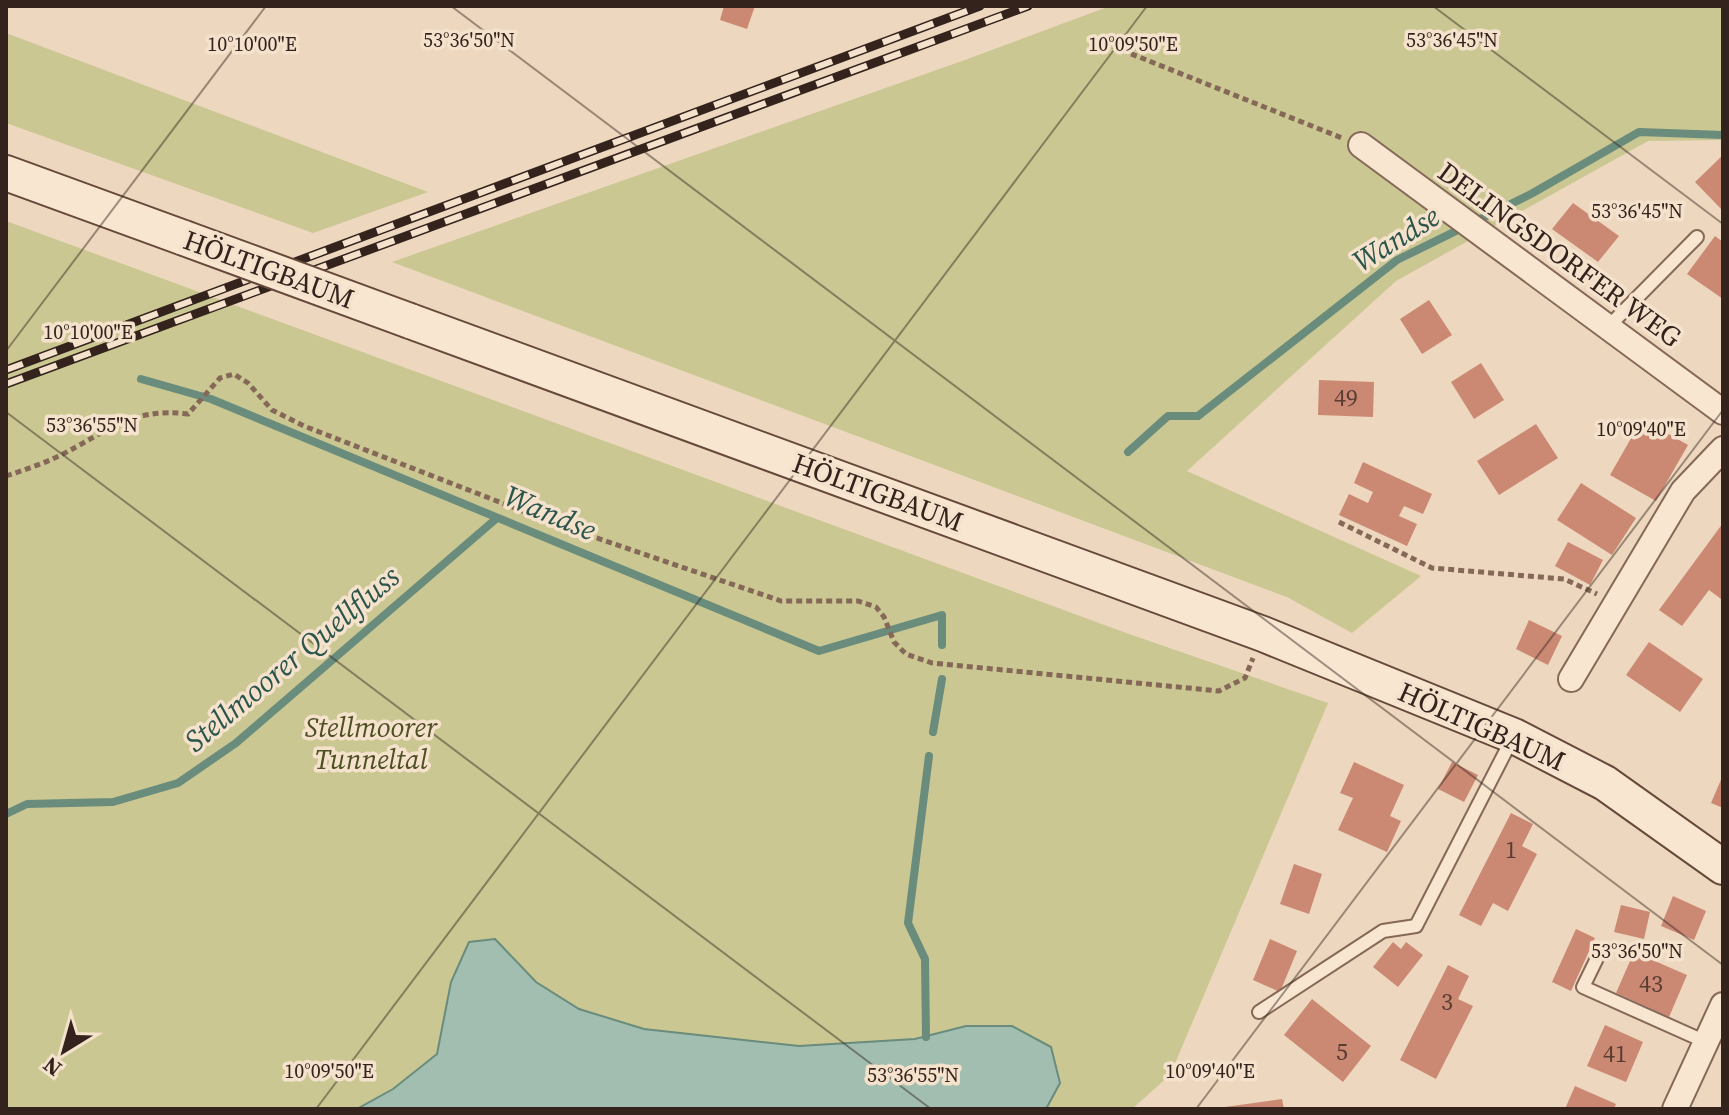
<svg xmlns="http://www.w3.org/2000/svg" width="1729" height="1115" viewBox="0 0 1729 1115" font-family="'Source Serif 4',serif">
<style>
.green{fill:#cac792}
.water{fill:#a1beb1;stroke:#698c7d;stroke-width:2}
.lines{fill:none;stroke-linecap:round;stroke-linejoin:round}
.stream{stroke:#698c7d;stroke-width:8}
.building{fill:#cb8974}
.service-casing{stroke:#856857;stroke-width:16}
.minor-casing{stroke:#856857;stroke-width:28}
.secondary-casing{stroke:#66493a;stroke-width:38}
.path{stroke:#856857;stroke-width:5;stroke-dasharray:6 4;stroke-linecap:butt}
.service{stroke:#f8e6d1;stroke-width:12}
.minor{stroke:#f8e6d1;stroke-width:24}
.secondary{stroke:#f8e6d1;stroke-width:34}
.rail-casing{stroke:#34231c;stroke-width:9}
.rail{stroke:#f5e2cd;stroke-width:6;stroke-dasharray:18;stroke-linecap:butt}
.secondary-bridge-casing{stroke:#66493a;stroke-width:38;stroke-linecap:butt}
.secondary-bridge{stroke:#f8e6d1;stroke-width:34}
.ticks{fill:none;stroke:#34231c;stroke-width:2;stroke-opacity:0.45}
.labels{text-anchor:middle;stroke-width:7;stroke-linejoin:round;paint-order:stroke}
.number-label{font-size:24px;fill:#5a3c32}
.street-label{font-size:28px;fill:#34231c;stroke:#f5e2cd}
.park-label{font-size:28px;font-style:italic;fill:#4d5022;stroke:#f5e2cd}
.water-label{font-size:30px;font-style:italic;fill:#2b544a;stroke:#f5e2cd}
.ticks-label{font-size:20px;text-anchor:middle;fill:#34231c;stroke:#f5e2cd;stroke-width:7;stroke-linejoin:round;paint-order:stroke}
</style>
<rect width="100%" height="100%" fill="#edd7be"/>
<path class="green" d="M 1110,6 L 1723,6 L 1723,140 L 1648,141 L 1396,281 L 1187,471 L 1421,576 L 1352,633 L 1287,597 L 392,262 L 965,60 Z
M 6,33 L 428,192 L 313,233 L 6,123 Z
M 6,221 L 1129,634 L 1328,703 L 1170,1075 L 1132,1109 L 6,1109 Z"/>
<path class="water" d="M 495,939 L 536,982 L 579,1009 L 644,1029 L 799,1046 L 915,1039 L 966,1026 L 1012,1026 L 1051,1047 L 1060,1083 L 1046,1109 L 357,1109 L 393,1089 L 437,1054 L 451,982 L 469,942 Z"/>
<g class="lines">
<path class="stream" d="M 141,379 L 211,399 L 819,651 L 942,615 L 942,645
M 1128,452 L 1168,416 L 1198,416 L 1397,260 L 1531,194 L 1639,132 L 1723,135
M 933,732 L 942,679
M 6,814 L 27,804 L 113,802 L 178,783 L 236,743 L 497,518
M 926,1037 L 925,959 L 908,923 L 929,756"/>
</g>
<path class="building" d="M 724,6 L 755,6 L 747,29 L 720,20 Z
M 1723,155 L 1723,211 L 1695,182 Z
M 1573,203 L 1619,236 L 1598,262 L 1552,229 Z
M 1715,236 L 1723,242 L 1723,299 L 1687,274 Z
M 1429,300 L 1452,335 L 1422,354 L 1400,319 Z
M 1481,363 L 1504,400 L 1474,419 L 1451,382 Z
M 1319,380 L 1374,382 L 1373,417 L 1318,415 Z
M 1642,419 L 1688,445 L 1656,501 L 1610,475 Z
M 1536,424 L 1558,458 L 1499,495 L 1477,461 Z
M 1363,462 L 1432,494 L 1423,514 L 1404,506 L 1399,516 L 1417,524 L 1407,546 L 1339,515 L 1349,494 L 1368,503 L 1373,492 L 1354,483 Z
M 1581,483 L 1636,518 L 1612,555 L 1557,520 Z
M 1723,523 L 1723,596 L 1721,599 L 1709,590 L 1682,626 L 1659,610 Z
M 1568,542 L 1603,560 L 1590,585 L 1555,566 Z
M 1529,620 L 1562,636 L 1548,665 L 1516,649 Z
M 1649,642 L 1703,679 L 1680,712 L 1626,675 Z
M 1354,762 L 1404,785 L 1390,816 L 1401,821 L 1387,852 L 1338,830 L 1353,798 L 1340,793 Z
M 1452,762 L 1478,775 L 1464,802 L 1438,789 Z
M 1723,775 L 1723,808 L 1711,803 Z
M 1511,813 L 1533,824 L 1522,846 L 1537,854 L 1508,911 L 1493,903 L 1481,926 L 1459,915 Z
M 1294,864 L 1322,874 L 1309,914 L 1280,904 Z
M 1673,896 L 1706,911 L 1694,940 L 1661,926 Z
M 1621,905 L 1650,912 L 1644,939 L 1614,932 Z
M 1576,929 L 1595,938 L 1571,991 L 1552,982 Z
M 1270,939 L 1297,951 L 1280,992 L 1253,980 Z
M 1393,942 L 1401,949 L 1406,942 L 1423,955 L 1398,987 L 1373,967 Z
M 1634,952 L 1687,975 L 1669,1017 L 1616,993 Z
M 1448,965 L 1469,976 L 1458,999 L 1473,1006 L 1436,1079 L 1400,1060 Z
M 1312,999 L 1371,1046 L 1343,1082 L 1284,1035 Z
M 1605,1025 L 1643,1042 L 1626,1082 L 1587,1066 Z
M 1575,1086 L 1616,1104 L 1614,1109 L 1565,1109 Z
M 1282,1099 L 1284,1109 L 1226,1109 L 1225,1107 Z"/>
<g class="lines">
<g class="service-casing">
<path id="service" d="M 1608,327 L 1697,237
M 1601,950 L 1583,987 L 1706,1042
M 1259,1012 L 1383,931 L 1416,926 L 1512,739"/>
</g>
<g class="minor-casing">
<path id="minor" d="M 1361,145 L 1723,412
M 1571,679 L 1683,491 L 1723,449
M 1675,1109 L 1723,1005"/>
</g>
<g class="secondary-casing">
<path id="secondary" d="M 6,173 L 184,238
M 410,321 L 1263,634 L 1514,736 L 1605,783 L 1723,867"/>
</g>
<path class="path" d="M 1094,39 L 1342,138
M 6,476 C 24,470 42,464 59,456 C 107,432 131,407 188,414 L 220,378 L 234,374 L 248,383 L 272,410 L 304,426 L 556,524 L 781,601 L 858,601 L 876,607 L 884,617 L 894,642 L 906,654 L 932,663 L 1219,691 L 1245,678 L 1253,658
M 1339,522 L 1432,568 L 1564,579 L 1597,594"/>
<use href="#service" class="service"/>
<use href="#minor" class="minor"/>
<use href="#secondary" class="secondary"/>
<g class="rail-casing">
<path id="rail" d="M 6,370 L 980,6
M 6,384 L 1028,6"/>
</g>
<use href="#rail" class="rail"/>
<g class="secondary-bridge-casing">
<path id="secondary-bridge" d="M 184,238 L 410,321"/>
</g>
<use href="#secondary-bridge" class="secondary-bridge"/>
</g>
<path class="ticks" d="M 451,6 L 1723,965M 1433,6 L 1723,224M 6,351 L 266,6M 6,412 L 931,1109M 316,1109 L 1147,6M 1196,1109 L 1723,410"/>
<g class="labels">
<g class="number-label">
<text x="1346" y="406">49</text>
<text x="1511" y="858">1</text>
<text x="1651" y="992">43</text>
<text x="1447" y="1010">3</text>
<text x="1342" y="1060">5</text>
<text x="1615" y="1062">41</text>
</g>
<g class="street-label">
<text transform="translate(1560 254) rotate(36)" y="10">DELINGSDORFER WEG</text>
<text transform="translate(269 269) rotate(20)" y="10">HÖLTIGBAUM</text>
<text transform="translate(878 492) rotate(20)" y="10">HÖLTIGBAUM</text>
<text transform="translate(1482 726) rotate(24)" y="10">HÖLTIGBAUM</text>
</g>
<g class="park-label">
<text x="371" y="737">Stellmoorer<tspan x="371" dy="32">Tunneltal</tspan></text>
</g>
<g class="water-label">
<text transform="translate(1396 239) rotate(-32)" y="10">Wandse</text>
<text transform="translate(550 513) rotate(23)" y="10">Wandse</text>
<text transform="translate(292 659) rotate(-40)" y="10">Stellmoorer Quellfluss</text>
</g>
</g>
<g class="ticks-label">
<text x="469" y="47">53°36'50"N</text>
<text x="1452" y="47">53°36'45"N</text>
<text x="252" y="51">10°10'00"E</text>
<text x="1133" y="51">10°09'50"E</text>
<text x="1637" y="218">53°36'45"N</text>
<text x="88" y="339">10°10'00"E</text>
<text x="92" y="432">53°36'55"N</text>
<text x="1641" y="436">10°09'40"E</text>
<text x="1637" y="958">53°36'50"N</text>
<text x="329" y="1078">10°09'50"E</text>
<text x="1210" y="1078">10°09'40"E</text>
<text x="913" y="1082">53°36'55"N</text>
</g>
<rect width="1729" height="1115" fill="none" stroke="#34231c" stroke-width="16"/>
<g transform="translate(64 1051) rotate(217)" stroke="#f5e2cd" stroke-width="6" paint-order="stroke">
<path d="M0-6L14 30L0 20L-14 30Z" fill="#34231c"/>
<text y="-12" font-size="22" font-weight="bold" text-anchor="middle" fill="#34231c">N</text>
</g>
</svg>
